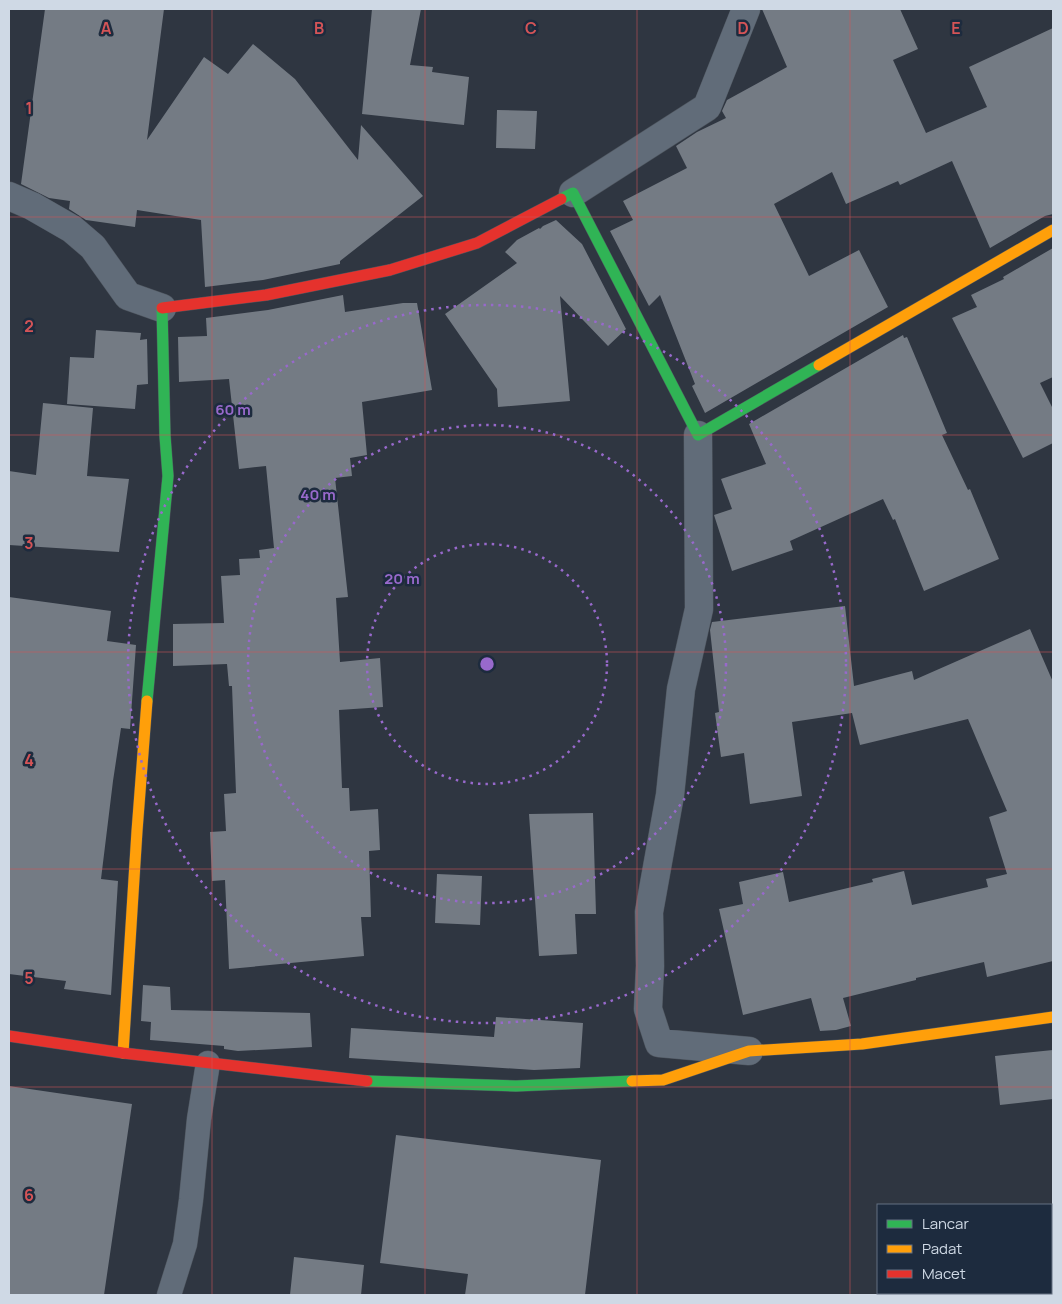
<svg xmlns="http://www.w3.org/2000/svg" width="1062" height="1304" viewBox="0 0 1062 1304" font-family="Manrope,sans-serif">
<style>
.building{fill:#747b84}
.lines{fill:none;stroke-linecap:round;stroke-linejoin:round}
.lane-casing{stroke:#4d545d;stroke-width:25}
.street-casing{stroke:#4d545d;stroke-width:29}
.fast-casing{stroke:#4d545d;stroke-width:12}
.slow-casing{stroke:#4d545d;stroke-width:12}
.jam-casing{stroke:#4d545d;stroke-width:12}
.lane{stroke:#616c79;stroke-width:24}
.street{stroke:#616c79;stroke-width:28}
.fast{stroke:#30b455;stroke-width:11}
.slow{stroke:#ff9f0a;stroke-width:11}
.jam{stroke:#e5322d;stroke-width:11}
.grid{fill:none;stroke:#d45457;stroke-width:1;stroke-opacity:0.55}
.ring{fill:none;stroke:#9869cc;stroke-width:2.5;stroke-dasharray:2.5 5}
.grid-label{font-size:16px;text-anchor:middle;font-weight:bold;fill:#d45457;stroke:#1d2b3e;stroke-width:5;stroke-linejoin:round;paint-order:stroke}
.centre{fill:#9869cc;stroke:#1d2b3e;stroke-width:2.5}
.ring-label{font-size:15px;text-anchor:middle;font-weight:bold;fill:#9869cc;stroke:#1d2b3e;stroke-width:5;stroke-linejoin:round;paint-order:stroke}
</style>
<rect width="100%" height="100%" fill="#2f3641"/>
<path class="building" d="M 45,9 L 164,9 L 147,140 L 204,57 L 228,74 L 253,44 L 295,79 L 358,160 L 361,125 L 423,196 L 340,261 L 340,264 L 263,280 L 205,287 L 201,220 L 137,210 L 135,227 L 86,220 L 69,209 L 70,201 L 49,198 L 21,184 Z
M 372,9 L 421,9 L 410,65 L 433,67 L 432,72 L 469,77 L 464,125 L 362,114 Z
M 762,9 L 900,9 L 918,49 L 893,60 L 926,133 L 987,107 L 969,67 L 1053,28 L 1053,214 L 1045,216 L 990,248 L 952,161 L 900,185 L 898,181 L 846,204 L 832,172 L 774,204 L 809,276 L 859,250 L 888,307 L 705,413 L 692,386 L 695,384 L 660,295 L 649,306 L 610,231 L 633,220 L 623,201 L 687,168 L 676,146 L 697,132 L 726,118 L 722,111 L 727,100 L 787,67 Z
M 497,110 L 537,111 L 535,149 L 496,148 Z
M 556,220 L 582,244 L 626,329 L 608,346 L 560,296 L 570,401 L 498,407 L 497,389 L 445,314 L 517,263 L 505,252 L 517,240 L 539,228 L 540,229 L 543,226 Z
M 1053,248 L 1053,377 L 1040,383 L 1053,409 L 1053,443 L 1023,458 L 952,318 L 977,307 L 971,295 L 1004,279 L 1003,277 Z
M 343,295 L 345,312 L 403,303 L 417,303 L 432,390 L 362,402 L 367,455 L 350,458 L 352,476 L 335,478 L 348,597 L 336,598 L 340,662 L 380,658 L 383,707 L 339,710 L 342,788 L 349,788 L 350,811 L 378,809 L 380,850 L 369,851 L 371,917 L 361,917 L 364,956 L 229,969 L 225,880 L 212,881 L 210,832 L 226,831 L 224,794 L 236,793 L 232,686 L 229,686 L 227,664 L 173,666 L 173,624 L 224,623 L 221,576 L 240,575 L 239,559 L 260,558 L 259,550 L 274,548 L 266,466 L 239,469 L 229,379 L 179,382 L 178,337 L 207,336 L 206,318 L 268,310 Z
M 96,330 L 141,333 L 140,340 L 147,339 L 148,384 L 137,385 L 135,409 L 67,404 L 70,357 L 94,358 Z
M 903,335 L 904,338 L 907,337 L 947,433 L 942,435 L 968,490 L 970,489 L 999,559 L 924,591 L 895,519 L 893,520 L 883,499 L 790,541 L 793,550 L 732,571 L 714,515 L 732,509 L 721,479 L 766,464 L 749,424 Z
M 43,403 L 93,408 L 87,476 L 129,479 L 119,552 L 9,545 L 9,471 L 36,475 Z
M 9,597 L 111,611 L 107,641 L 136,645 L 130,729 L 121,728 L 113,781 L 101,879 L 118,881 L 111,995 L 64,989 L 66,981 L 9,974 Z
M 845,606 L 854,686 L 912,671 L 914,680 L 1030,629 L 1053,682 L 1053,961 L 987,977 L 984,962 L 916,978 L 916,980 L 843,998 L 851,1026 L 836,1030 L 820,1031 L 811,998 L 743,1015 L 719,909 L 743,904 L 739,882 L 783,872 L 789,902 L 873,882 L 872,879 L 904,871 L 912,905 L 988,887 L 986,879 L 1007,874 L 989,817 L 1007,811 L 968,719 L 860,745 L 852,713 L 792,722 L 802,796 L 750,804 L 744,753 L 721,757 L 715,713 L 719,712 L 710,630 L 712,622 Z
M 593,813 L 596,914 L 575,914 L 577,954 L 539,956 L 529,814 Z
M 437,874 L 482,876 L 480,925 L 435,923 Z
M 143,985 L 170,987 L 171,1010 L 310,1013 L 312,1047 L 238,1051 L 224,1049 L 224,1046 L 150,1040 L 151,1022 L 141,1021 Z
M 496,1017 L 583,1023 L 580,1068 L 534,1070 L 349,1058 L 351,1028 L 494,1037 Z
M 1053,1050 L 1053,1099 L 1000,1105 L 995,1056 Z
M 9,1086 L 132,1104 L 104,1295 L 9,1295 Z
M 396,1135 L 601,1160 L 585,1295 L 465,1295 L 468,1274 L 380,1263 Z
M 294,1257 L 364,1265 L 361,1295 L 290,1295 Z"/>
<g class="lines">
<g class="lane-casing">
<path id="lane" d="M 169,1295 L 185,1244 L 191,1200 L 199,1119 L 208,1063"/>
</g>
<g class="street-casing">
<path id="street" d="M 573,193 L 707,107 L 746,9
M 9,196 L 32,206 L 72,229 L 93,247 L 128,296 L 162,308
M 698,435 L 699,609 L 681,689 L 670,795 L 649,912 L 650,966 L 648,1009 L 659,1043 L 749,1051"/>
</g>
<g class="fast-casing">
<path id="fast" d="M 561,199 L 573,193 L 698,435 L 819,365
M 147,701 L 168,476 L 165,436 L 162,308
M 367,1081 L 516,1086 L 632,1081"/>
</g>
<g class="slow-casing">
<path id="slow" d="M 819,365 L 1053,230
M 123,1053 L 137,831 L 147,701
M 632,1081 L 663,1080 L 749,1051 L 862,1044 L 1053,1017"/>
</g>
<g class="jam-casing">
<path id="jam" d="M 162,308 L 266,295 L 390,270 L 477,243 L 561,199
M 9,1036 L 123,1053 L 367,1081"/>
</g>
<use href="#lane" class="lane"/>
<use href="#street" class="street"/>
<use href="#fast" class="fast"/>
<use href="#slow" class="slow"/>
<use href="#jam" class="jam"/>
</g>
<path class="grid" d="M 212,9 L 212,1295M 425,9 L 425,1295M 637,9 L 637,1295M 850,9 L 850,1295M 9,217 L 1053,217M 9,435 L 1053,435M 9,652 L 1053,652M 9,869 L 1053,869M 9,1087 L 1053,1087"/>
<g class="ring">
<circle cx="487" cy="664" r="120"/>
<circle cx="487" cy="664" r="239"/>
<circle cx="487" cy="664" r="359"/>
</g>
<g class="grid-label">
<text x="106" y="34">A</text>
<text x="319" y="34">B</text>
<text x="531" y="34">C</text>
<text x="743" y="34">D</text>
<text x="956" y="34">E</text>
<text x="29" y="114">1</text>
<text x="29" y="332">2</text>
<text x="29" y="549">3</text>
<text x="29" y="766">4</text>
<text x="29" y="984">5</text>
<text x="29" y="1201">6</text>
</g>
<circle cx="487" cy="664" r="8" class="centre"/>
<g class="ring-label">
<text x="233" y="415">60 m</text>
<text x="318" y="500">40 m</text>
<text x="402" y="584">20 m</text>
</g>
<rect width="1062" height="1304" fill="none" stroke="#cfd9e5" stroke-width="20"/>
<rect x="877" y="1204" width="175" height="90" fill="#1d2b3e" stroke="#647181"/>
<rect x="887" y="1220" width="25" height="8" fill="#30b455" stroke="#647181"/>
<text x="922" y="1229" font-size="15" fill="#cfd9e5">Lancar</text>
<rect x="887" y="1245" width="25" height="8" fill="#ff9f0a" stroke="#647181"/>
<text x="922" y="1254" font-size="15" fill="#cfd9e5">Padat</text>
<rect x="887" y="1270" width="25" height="8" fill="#e5322d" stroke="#647181"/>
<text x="922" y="1279" font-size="15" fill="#cfd9e5">Macet</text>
</svg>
